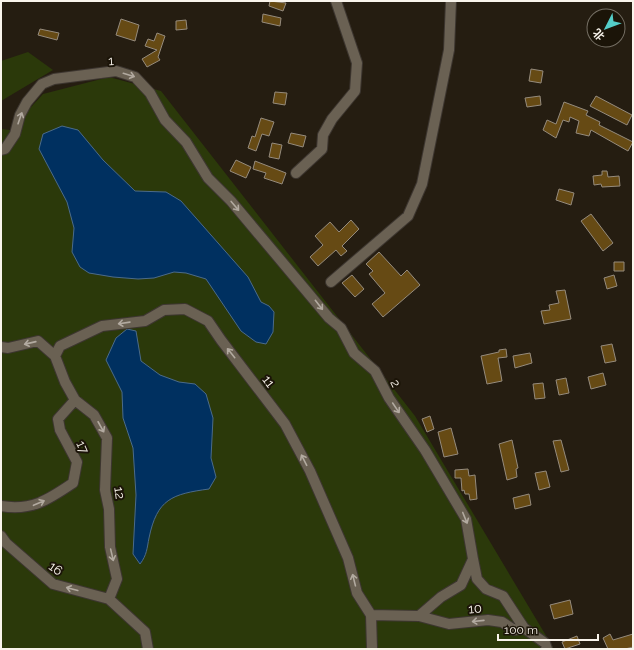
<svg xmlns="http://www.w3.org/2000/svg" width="634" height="650" viewBox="0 0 634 650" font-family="Raleway,'Noto Sans SC',sans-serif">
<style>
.green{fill:#2b390a}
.water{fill:#003060;stroke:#4b6b8a}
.building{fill:#664a14;stroke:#958b7d}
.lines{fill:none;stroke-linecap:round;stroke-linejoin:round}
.minor-casing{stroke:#3d3630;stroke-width:12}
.minor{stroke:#6a6153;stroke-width:10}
.oneway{stroke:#b2aaa0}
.labels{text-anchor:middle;stroke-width:4;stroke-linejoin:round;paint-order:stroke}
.street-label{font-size:13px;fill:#f9f4ec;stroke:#1b1408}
</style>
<rect width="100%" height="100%" fill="#251d11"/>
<path class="green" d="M 28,52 L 53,70 L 1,101 L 1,61 Z
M 109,77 L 161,91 L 415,416 L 554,649 L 1,649 L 1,129 L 10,130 L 43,94 Z"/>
<path class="water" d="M 62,126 L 78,130 L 103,160 L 135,191 L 166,192 L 181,201 L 248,277 L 261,302 L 269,306 L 274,312 L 273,332 L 266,344 L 256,342 L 241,331 L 206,279 L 186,273 L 174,272 L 154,278 L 138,279 L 113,277 L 89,273 L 80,267 L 72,252 L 74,228 L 67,202 L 39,149 L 43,134 Z
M 127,329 L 136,331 L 141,361 L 160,375 L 179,382 L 195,384 L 206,394 L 213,418 L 211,458 L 216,477 L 209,489 C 172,494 157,499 149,538 C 147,548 147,555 140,564 L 133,554 L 136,495 L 133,448 L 123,418 L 122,392 L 106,360 L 116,338 Z"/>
<path class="building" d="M 270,1 L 286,3 L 283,11 L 269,6 Z
M 263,14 L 281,18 L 280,26 L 262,22 Z
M 121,19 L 139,25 L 135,41 L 116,35 Z
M 186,20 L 187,29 L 176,30 L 176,21 Z
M 40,29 L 59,33 L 57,40 L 38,35 Z
M 157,33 L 165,36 L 158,57 L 160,60 L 147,67 L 142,59 L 157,50 L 145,46 L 148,39 L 154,41 Z
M 531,69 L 543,71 L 541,83 L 529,81 Z
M 275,92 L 287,93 L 285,105 L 273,103 Z
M 540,96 L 541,105 L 527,107 L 525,98 Z
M 596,96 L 632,115 L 627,125 L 590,106 Z
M 564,102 L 588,111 L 586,115 L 600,122 L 599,125 L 633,142 L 628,151 L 591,130 L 589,136 L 576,133 L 579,121 L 570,117 L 569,122 L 563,120 L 556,138 L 543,130 L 547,120 L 556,124 Z
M 261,118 L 274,122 L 269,136 L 262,134 L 256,151 L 248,148 L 252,136 L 255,137 Z
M 291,133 L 306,136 L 303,147 L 288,143 Z
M 272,143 L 282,145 L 279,159 L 269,157 Z
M 236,160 L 251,167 L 246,178 L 230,171 Z
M 255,161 L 286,173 L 282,184 L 264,178 L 266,173 L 253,169 Z
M 602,171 L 607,171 L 608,177 L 619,176 L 620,186 L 602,187 L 601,184 L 594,185 L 593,176 L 602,175 Z
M 559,189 L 574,193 L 571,205 L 556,200 Z
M 591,214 L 613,243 L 603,251 L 581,221 Z
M 351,220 L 359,229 L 342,246 L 347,251 L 341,256 L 336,250 L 318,266 L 310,257 L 323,245 L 315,236 L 330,222 L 339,232 Z
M 379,252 L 401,276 L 407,270 L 420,285 L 383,317 L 372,304 L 385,293 L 369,274 L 373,271 L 366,264 Z
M 614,262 L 624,262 L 624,271 L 614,271 Z
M 352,275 L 364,289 L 355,297 L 342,283 Z
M 614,275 L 617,286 L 607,289 L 604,278 Z
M 565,290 L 571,319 L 544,324 L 541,311 L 550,310 L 549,305 L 559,303 L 556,291 Z
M 612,344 L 616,361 L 605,363 L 601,346 Z
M 506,349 L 507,357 L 498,358 L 502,381 L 487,384 L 481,356 L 499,352 L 499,350 Z
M 530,353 L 532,363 L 515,368 L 513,356 Z
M 603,373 L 606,385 L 591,389 L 588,377 Z
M 566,378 L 569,393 L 559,395 L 556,380 Z
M 543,383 L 545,398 L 535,399 L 533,384 Z
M 430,416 L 434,429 L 427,432 L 422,419 Z
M 451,428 L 458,454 L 444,457 L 438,432 Z
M 512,440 L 518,468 L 516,469 L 517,477 L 507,480 L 499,444 Z
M 561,440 L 569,470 L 561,472 L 553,441 Z
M 468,469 L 469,476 L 475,475 L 477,499 L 470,500 L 469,494 L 465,494 L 464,490 L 462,491 L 461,478 L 455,478 L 455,470 Z
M 546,471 L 550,487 L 539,490 L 535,473 Z
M 529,494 L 531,505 L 515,509 L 513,498 Z
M 570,600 L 573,614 L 554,619 L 550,605 Z
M 610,634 L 613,640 L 633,634 L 633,647 L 625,649 L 608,649 L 603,638 Z
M 577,636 L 580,644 L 565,649 L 562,642 Z"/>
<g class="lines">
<g class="minor-casing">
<path id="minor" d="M 1,150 L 5,149 L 15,134 L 20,115 L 27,102 L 42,84 L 54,79 L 116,71 L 135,77 L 150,93 L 165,120 L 186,142 L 208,178 L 231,201 L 329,318 L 341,328 L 354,353 L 375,371 L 389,398 L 425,450 L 466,519 L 473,559 L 461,585 L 441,597 L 419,616
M 296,173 L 322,149 L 323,135 L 332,119 L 355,91 L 357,63 L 336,1
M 331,282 L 408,216 L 422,184 L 449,50 L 451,1
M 1,347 L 8,348 L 38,341 L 55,356
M 55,356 L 60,346 L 102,326 L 145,321 L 164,310 L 185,309 L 208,321 L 221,340 L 285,424 L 310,471 L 348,558 L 357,593 L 371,615
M 55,356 L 65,382 L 75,400 L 94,415 L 107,438 L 105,490 L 109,509 L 110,547 L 117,579 L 109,599
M 1,506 C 32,511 48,500 73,483 L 77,462 L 60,430 L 58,419 L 75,400
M 1,536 L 6,543 L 53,584 L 109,599 L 145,632 L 148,649
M 473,559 L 477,579 L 486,589 L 503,596 L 524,628
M 371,615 L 419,616 L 449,624 L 488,620 L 502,622 L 514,630 L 524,628 L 545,643 L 547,649
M 371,615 L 372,649"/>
</g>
<use href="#minor" class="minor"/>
</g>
<defs><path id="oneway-shaft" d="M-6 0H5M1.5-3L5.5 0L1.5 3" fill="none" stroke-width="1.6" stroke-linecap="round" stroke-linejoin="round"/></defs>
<g class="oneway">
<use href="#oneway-shaft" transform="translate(129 75) rotate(17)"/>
<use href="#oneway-shaft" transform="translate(20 118) rotate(-71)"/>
<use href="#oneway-shaft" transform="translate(235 206) rotate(50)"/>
<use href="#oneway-shaft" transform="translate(319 305) rotate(52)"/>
<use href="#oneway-shaft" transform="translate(124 323) rotate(172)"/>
<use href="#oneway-shaft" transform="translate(30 343) rotate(167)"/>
<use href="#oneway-shaft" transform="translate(231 353) rotate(-129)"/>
<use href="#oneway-shaft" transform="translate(396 408) rotate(56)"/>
<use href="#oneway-shaft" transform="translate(101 427) rotate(61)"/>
<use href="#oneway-shaft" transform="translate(304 460) rotate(-117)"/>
<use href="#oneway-shaft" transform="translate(39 503) rotate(-23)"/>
<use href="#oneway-shaft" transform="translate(465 518) rotate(68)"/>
<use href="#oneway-shaft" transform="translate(112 555) rotate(77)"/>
<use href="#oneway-shaft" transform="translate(354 580) rotate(-104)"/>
<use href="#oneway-shaft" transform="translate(72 589) rotate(-165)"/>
<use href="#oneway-shaft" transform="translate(478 621) rotate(174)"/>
</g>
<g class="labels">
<g class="street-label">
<text transform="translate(111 60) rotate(-3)" y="5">1</text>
<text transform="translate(269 381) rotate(53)" y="5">11</text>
<text transform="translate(396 383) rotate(63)" y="5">2</text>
<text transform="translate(83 447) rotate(66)" y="5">17</text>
<text transform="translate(120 493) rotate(82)" y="5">12</text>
<text transform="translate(56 568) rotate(35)" y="5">16</text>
<text transform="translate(475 608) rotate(-5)" y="5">10</text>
</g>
</g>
<rect width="634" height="650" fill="none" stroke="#f9f4ec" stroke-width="4"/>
<g transform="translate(606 28) rotate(228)"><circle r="19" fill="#1b1408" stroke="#746e63"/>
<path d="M0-3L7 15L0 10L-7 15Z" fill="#54cdc8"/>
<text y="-6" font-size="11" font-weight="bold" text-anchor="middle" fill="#f9f4ec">北</text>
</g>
<path d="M498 634v6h100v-6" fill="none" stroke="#f9f4ec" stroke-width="2"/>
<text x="504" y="634" font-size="12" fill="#f9f4ec" stroke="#1b1408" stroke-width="3" paint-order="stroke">100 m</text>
</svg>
